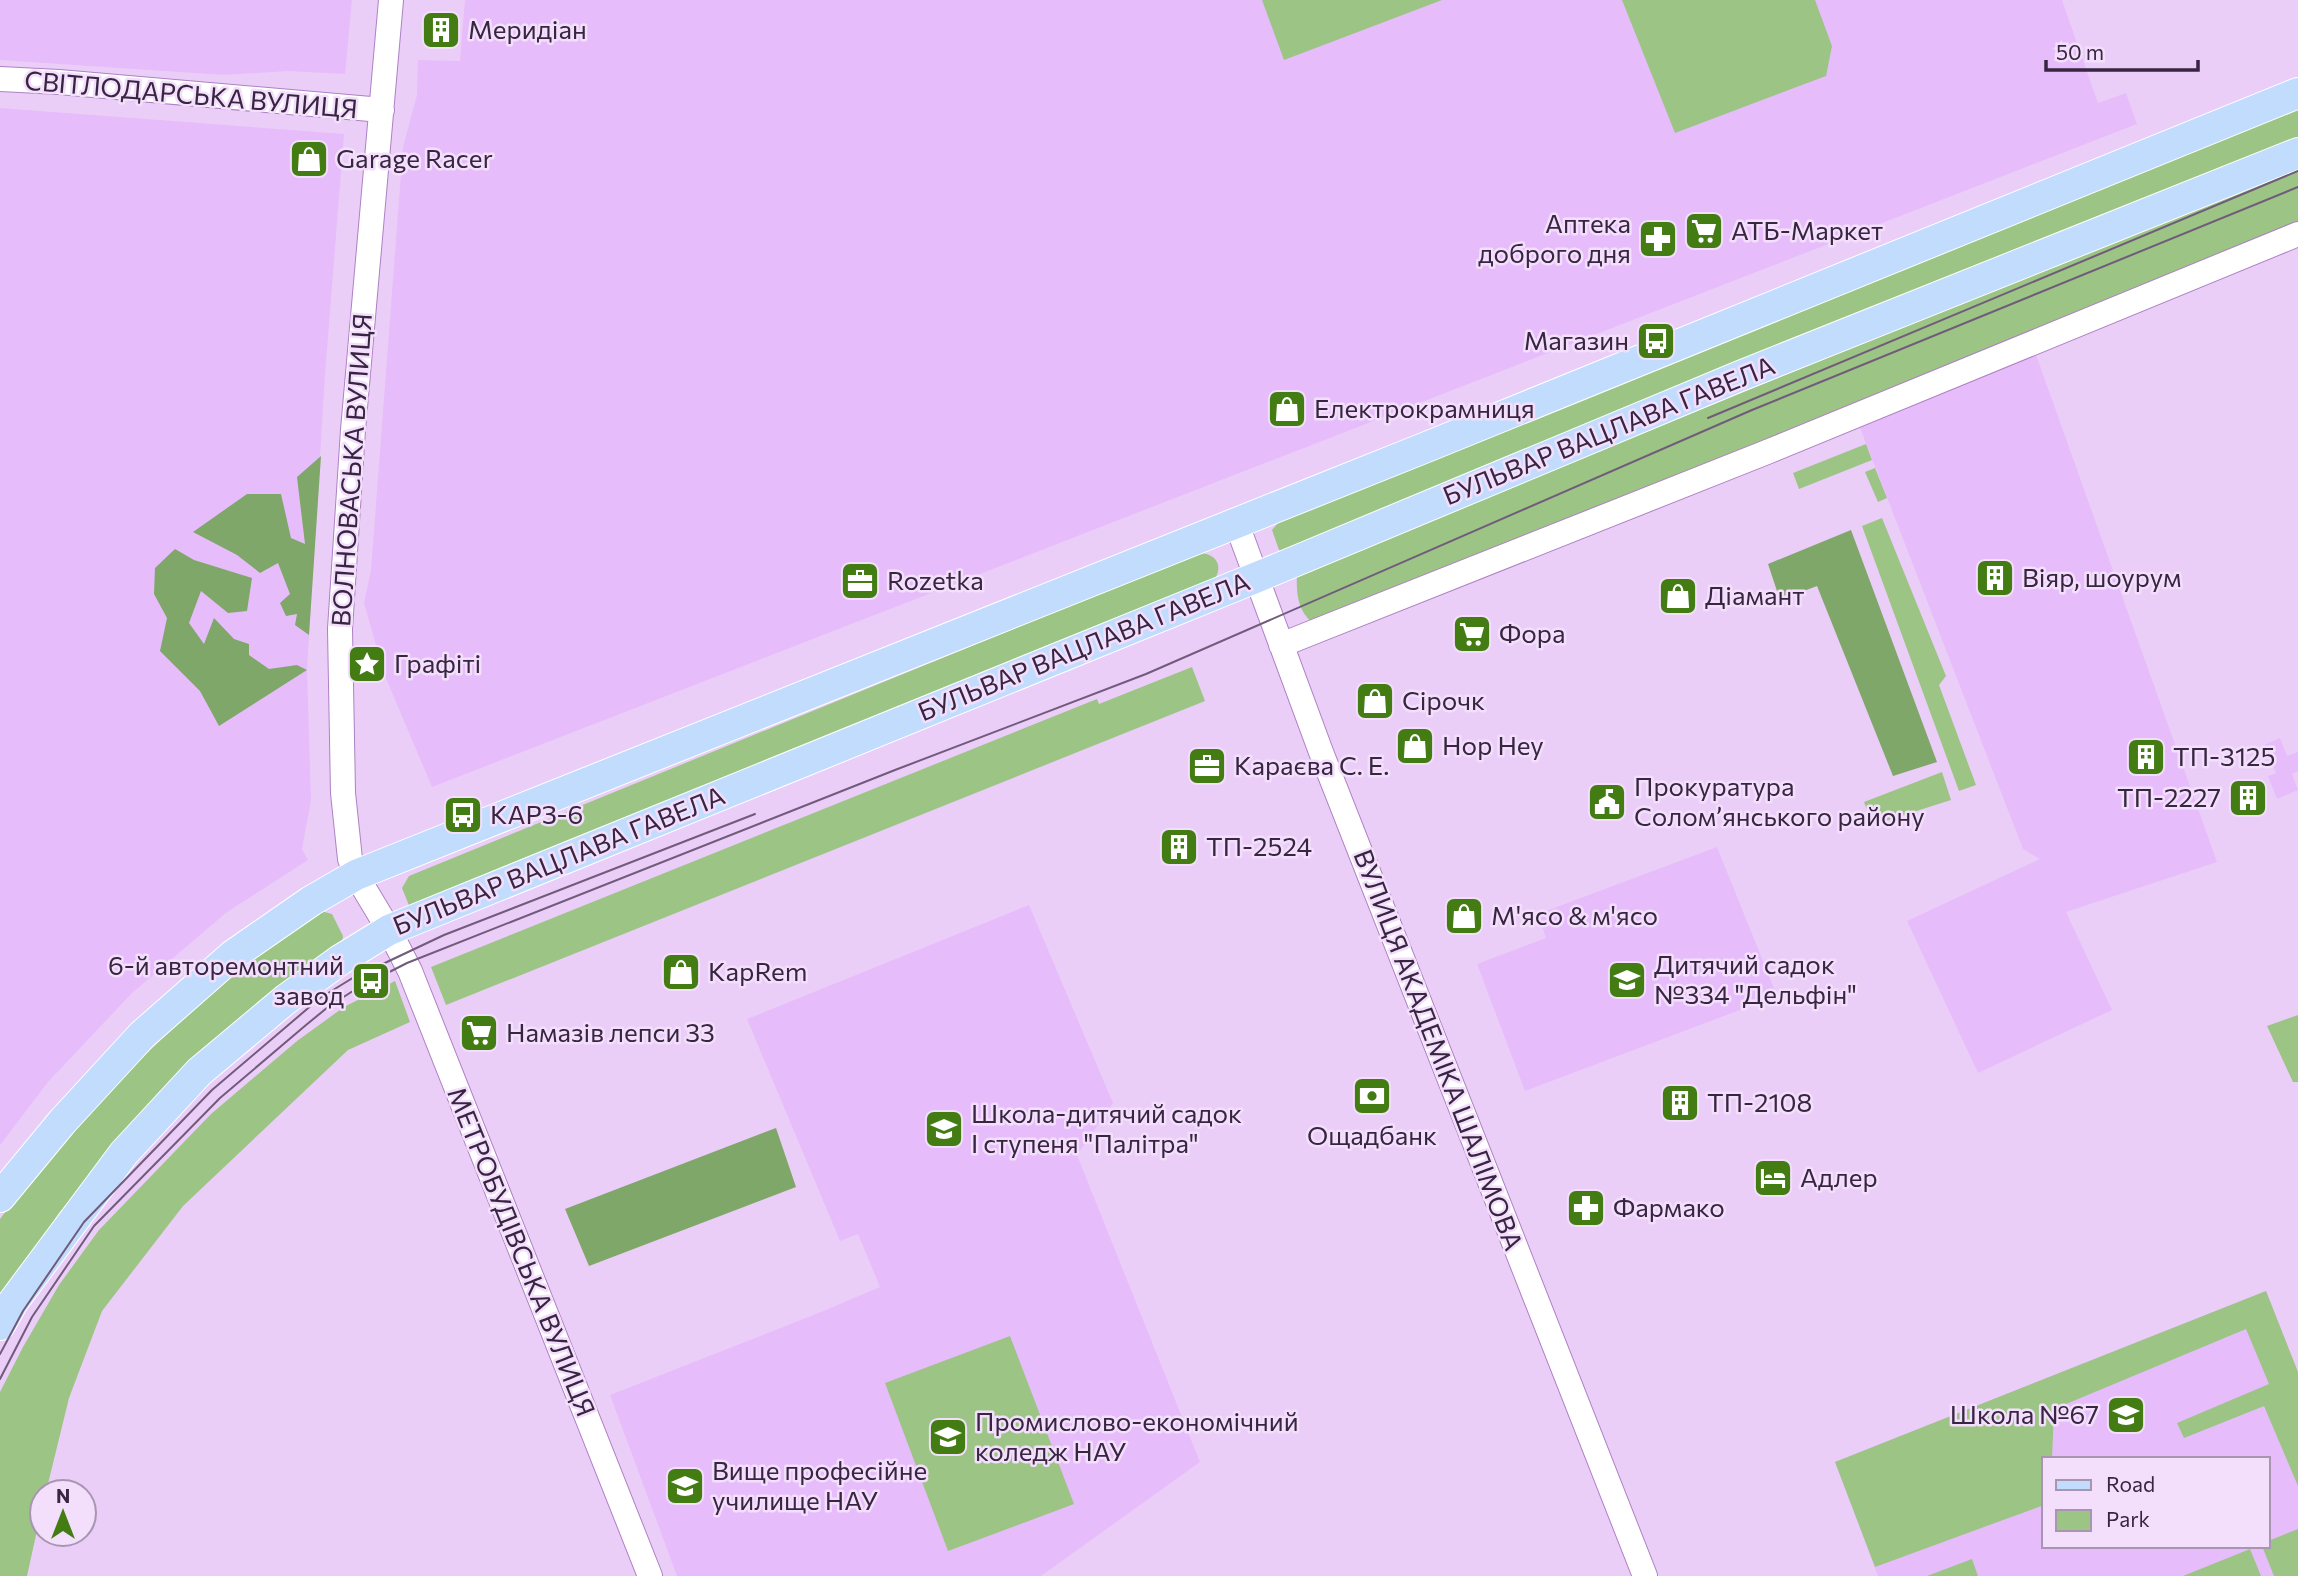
<svg xmlns="http://www.w3.org/2000/svg" width="2298" height="1576" viewBox="0 0 2298 1576" font-family="Commissioner,sans-serif">
<style>
.built{fill:#e6bdfa;fill-rule:evenodd}
.green{fill:#9bc485}
.forest{fill:#7fa769}
.lines{fill:none;stroke-linecap:round;stroke-linejoin:round}
.minor-casing{stroke:#ae81c3;stroke-width:26}
.major-casing{stroke:#fff;stroke-width:32}
.minor{stroke:#fff;stroke-width:24}
.major{stroke:#c2dcfd;stroke-width:30}
.tram{stroke:#715b7b;stroke-width:2}
.labels{text-anchor:middle;stroke-width:5;stroke-linejoin:round;paint-order:stroke}
.poi-label{font-size:26px;fill:#382541;stroke:#f3dffc;text-anchor:start}
.street-label{font-size:26px;fill:#382541;stroke:#f3dffc}
</style>
<rect width="100%" height="100%" fill="#ebcef8"/>
<path class="built" d="M 0,0 L 352,0 L 345,74 L 288,71 L 224,75 L 0,60 Z
M 465,0 L 2062,0 L 2098,103 L 2126,93 L 2137,124 L 432,787 L 385,676 L 364,603 L 371,570 L 403,147 L 417,95 L 418,60 L 460,61 Z
M 0,108 L 344,134 L 325,375 L 307,670 L 311,800 L 302,849 L 308,860 L 227,912 L 132,993 L 48,1082 L 0,1145 Z
M 2034,349 L 2217,862 L 2066,912 L 2112,1010 L 1978,1073 L 1907,921 L 2040,859 L 2023,849 L 1857,420 Z
M 2280,738 L 2287,756 L 2298,752 L 2298,771 L 2292,774 L 2298,790 L 2277,799 L 2268,776 L 2276,773 L 2264,745 Z
M 1717,847 L 1777,996 L 1525,1091 L 1477,964 L 1546,938 L 1538,914 Z
M 1029,905 L 1113,1103 L 1077,1155 L 1200,1462 L 1041,1576 L 677,1576 L 610,1395 L 821,1312 L 880,1287 L 858,1234 L 840,1241 L 747,1019 Z
M 2266,1291 L 2298,1372 L 2298,1576 L 1878,1576 L 1835,1462 ZM 2044,1459 L 2268,1459 L 2268,1546 L 2044,1546 Z"/>
<path class="green" d="M 1262,0 L 1442,0 L 1284,60 Z
M 1622,0 L 1815,0 L 1832,46 L 1826,76 L 1675,133 Z
M 2298,100 L 2298,141 L 1290,551 L 1279,550 L 1272,530 L 1279,522 Z
M 2298,166 L 2298,226 L 1315,625 C 1298,612 1296,595 1297,574 Z
M 1866,444 L 1872,460 L 1799,489 L 1793,473 Z
M 1875,468 L 1887,498 L 1878,502 L 1865,472 Z
M 1882,518 L 1946,676 L 1939,685 L 1976,785 L 1959,791 L 1862,526 Z
M 1199,553 C 1216,553 1224,566 1214,580 L 410,908 L 402,888 L 409,876 Z
M 1192,667 L 1205,701 L 446,1005 L 431,967 L 1097,699 L 1099,704 Z
M 1942,772 L 1951,800 L 1882,822 L 1871,820 L 1864,802 Z
M 317,910 L 332,914 L 343,936 L 341,949 L 117,1145 L 59,1213 L 0,1305 L 0,1219 L 69,1127 L 242,963 Z
M 395,981 L 410,1022 L 348,1050 L 183,1206 L 102,1311 L 69,1398 L 46,1492 L 42,1492 L 42,1508 L 27,1576 L 0,1576 L 0,1392 L 23,1347 L 59,1285 L 99,1230 L 211,1114 L 297,1041 L 344,1007 Z
M 2298,1015 L 2298,1082 L 2293,1082 L 2267,1026 Z
M 2266,1291 L 2298,1372 L 2298,1486 L 2264,1406 L 2184,1438 L 2177,1423 L 2269,1384 L 2246,1329 L 2054,1409 L 2052,1459 L 2044,1459 L 2044,1505 L 1875,1567 L 1835,1462 Z
M 1010,1336 L 1074,1504 L 948,1551 L 885,1383 Z
M 2298,1529 L 2298,1576 L 2274,1576 L 2262,1546 L 2268,1546 L 2268,1541 Z
M 2250,1549 L 2261,1576 L 2183,1576 Z
M 1972,1559 L 1978,1576 L 1927,1576 Z"/>
<path class="forest" d="M 321,456 L 309,635 L 295,625 L 297,614 L 286,616 L 280,603 L 290,594 L 278,563 L 260,573 L 237,555 L 193,532 L 247,494 L 281,494 L 291,538 L 305,544 L 297,477 Z
M 1851,530 L 1937,762 L 1893,776 L 1817,586 L 1780,600 L 1768,564 Z
M 175,549 L 194,560 L 252,578 L 247,611 L 228,613 L 201,591 L 189,623 L 204,644 L 214,618 L 234,639 L 249,644 L 249,655 L 269,669 L 297,665 L 307,670 L 219,726 L 200,691 L 160,651 L 167,618 L 154,594 L 155,568 Z
M 776,1128 L 796,1187 L 589,1266 L 565,1209 Z"/>
<g class="lines">
<g class="minor-casing">
<path id="minor" d="M 391,0 L 353,430 L 340,629 L 343,793 L 350,859 L 356,875 L 389,930 L 410,971 L 650,1576
M 0,79 L 59,82 L 382,110
M 1236,522 L 1321,752 L 1645,1576
M 1281,645 L 1767,452 L 2298,234"/>
</g>
<g class="major-casing">
<path id="major" d="M 0,1197 L 62,1122 L 142,1035 L 233,955 L 311,901 L 356,875 L 1424,448 L 2298,93
M 0,1325 L 13,1302 L 124,1153 L 199,1072 L 285,1000 L 340,960 L 389,930 L 1255,578 L 1740,376 L 2298,153"/>
</g>
<use href="#minor" class="minor"/>
<use href="#major" class="major"/>
<path class="tram" d="M 1708,418 L 2298,171
M 0,1354 L 23,1311 L 84,1222 L 212,1090 L 320,998 L 351,979 L 444,935 L 755,814
M 0,1379 L 32,1317 L 94,1226 L 220,1098 L 306,1025 L 328,1007 L 356,989 L 407,963 L 895,770 L 1146,674 L 1752,410 L 2298,187"/>
</g>
<defs>
<g id="building-square" transform="scale(2.0125)"><rect x="-9" y="-9" width="18" height="18" rx="4" fill="#447c14" stroke="#f3dffc"/><path d="M-4-6H4V6H1V3H-1V6H-4ZM-2.5-4.3h1.7v1.8h-1.7ZM.8-4.3h1.7v1.8H.8ZM-2.5-1h1.7V.8h-1.7ZM.8-1h1.7V.8H.8Z" fill="#fff"/></g>
<g id="shop-square" transform="scale(2.0125)"><rect x="-9" y="-9" width="18" height="18" rx="4" fill="#447c14" stroke="#f3dffc"/><path d="M-5-2.5h2.3a2.7 3.5 0 0 1 5.4 0H5L5.5 6h-11ZM-1.5-2.5h3a1.5 2.3 0 0 0-3 0Z" fill="#fff"/></g>
<g id="supermarket-square" transform="scale(2.0125)"><rect x="-9" y="-9" width="18" height="18" rx="4" fill="#447c14" stroke="#f3dffc"/><path d="M-6-5.5h2.5l.6 2H6L4.5 2H-2.5L-4.4-4H-6ZM-1.5 3.2a1.3 1.3 0 1 0 .1 0ZM3 3.2a1.3 1.3 0 1 0 .1 0Z" fill="#fff"/></g>
<g id="pharmacy-square" transform="scale(2.0125)"><rect x="-9" y="-9" width="18" height="18" rx="4" fill="#447c14" stroke="#f3dffc"/><path d="M-2-6h4v4h4v4h-4v4h-4v-4h-4v-4h4Z" fill="#fff"/></g>
<g id="bus-square" transform="scale(2.0125)"><rect x="-9" y="-9" width="18" height="18" rx="4" fill="#447c14" stroke="#f3dffc"/><path d="M-5-6H5V4H4V6H2V4H-2V6H-4V4H-5ZM-3.5-4V0h7V-4ZM-3.5 1.2v1.5H-2V1.2ZM2 1.2v1.5H3.5V1.2Z" fill="#fff"/></g>
<g id="office-square" transform="scale(2.0125)"><rect x="-9" y="-9" width="18" height="18" rx="4" fill="#447c14" stroke="#f3dffc"/><path d="M-6-3h4V-5.5h4V-3h4V5H-6ZM-1-4.5V-3h2v-1.5ZM-6 0V1H6V0Z" fill="#fff"/></g>
<g id="sight-square" transform="scale(2.0125)"><rect x="-9" y="-9" width="18" height="18" rx="4" fill="#447c14" stroke="#f3dffc"/><path d="M0-6L1.8-2.2L6-1.7L2.9 1.2L3.7 5.4L0 3.3L-3.7 5.4L-2.9 1.2L-6-1.7L-1.8-2.2Z" fill="#fff"/></g>
<g id="civic-square" transform="scale(2.0125)"><rect x="-9" y="-9" width="18" height="18" rx="4" fill="#447c14" stroke="#f3dffc"/><path d="M-.6-6.5H3V-4.5H.6V-3L4-1V1h2V6H-6V1h2V-1L-.6-3ZM-1.2 2.5V6h2.4V2.5Z" fill="#fff"/></g>
<g id="school-square" transform="scale(2.0125)"><rect x="-9" y="-9" width="18" height="18" rx="4" fill="#447c14" stroke="#f3dffc"/><path d="M0-5L7-2L0 1L-7-2ZM-4 1L0 2.5L4 1V4Q0 6-4 4Z" fill="#fff"/></g>
<g id="bank-square" transform="scale(2.0125)"><rect x="-9" y="-9" width="18" height="18" rx="4" fill="#447c14" stroke="#f3dffc"/><path d="M-6-4H6V4H-6ZM0-2.3a2.3 2.3 0 1 0 0 4.6a2.3 2.3 0 1 0 0-4.6Z" fill="#fff"/></g>
<g id="hotel-square" transform="scale(2.0125)"><rect x="-9" y="-9" width="18" height="18" rx="4" fill="#447c14" stroke="#f3dffc"/><path d="M-6-4.5h1.5V1H6V5H4.5V3h-9V5H-6ZM-4 0a1.8 1.8 0 1 1 3.6 0ZM.5 0V-2.5h3Q6-2.5 6 0Z" fill="#fff"/></g>
<g id="university-square" transform="scale(2.0125)"><rect x="-9" y="-9" width="18" height="18" rx="4" fill="#447c14" stroke="#f3dffc"/><path d="M0-5L7-2L0 1L-7-2ZM-4 1L0 2.5L4 1V4Q0 6-4 4Z" fill="#fff"/></g>
</defs>
<g fill-rule="evenodd">
<use href="#building-square" x="441" y="30"/>
<use href="#shop-square" x="309" y="159"/>
<use href="#supermarket-square" x="1704" y="231"/>
<use href="#pharmacy-square" x="1658" y="239"/>
<use href="#bus-square" x="1656" y="341"/>
<use href="#shop-square" x="1287" y="409"/>
<use href="#building-square" x="1995" y="578"/>
<use href="#office-square" x="860" y="581"/>
<use href="#shop-square" x="1678" y="596"/>
<use href="#supermarket-square" x="1472" y="634"/>
<use href="#sight-square" x="367" y="664"/>
<use href="#shop-square" x="1375" y="701"/>
<use href="#shop-square" x="1415" y="746"/>
<use href="#building-square" x="2146" y="757"/>
<use href="#office-square" x="1207" y="766"/>
<use href="#building-square" x="2248" y="798"/>
<use href="#civic-square" x="1607" y="802"/>
<use href="#bus-square" x="463" y="815"/>
<use href="#building-square" x="1179" y="847"/>
<use href="#shop-square" x="1464" y="916"/>
<use href="#shop-square" x="681" y="972"/>
<use href="#school-square" x="1627" y="980"/>
<use href="#bus-square" x="371" y="981"/>
<use href="#supermarket-square" x="479" y="1033"/>
<use href="#bank-square" x="1372" y="1096"/>
<use href="#building-square" x="1680" y="1103"/>
<use href="#school-square" x="944" y="1129"/>
<use href="#hotel-square" x="1773" y="1178"/>
<use href="#pharmacy-square" x="1586" y="1208"/>
<use href="#school-square" x="2126" y="1415"/>
<use href="#university-square" x="948" y="1437"/>
<use href="#university-square" x="685" y="1486"/>
</g>
<g class="labels">
<g class="poi-label">
<text x="468" y="39">Меридіан</text>
<text x="336" y="168">Garage Racer</text>
<text x="1631" y="233" text-anchor="end">Аптека<tspan x="1631" dy="30">доброго дня</tspan></text>
<text x="1731" y="240">АТБ-Маркет</text>
<text x="1629" y="350" text-anchor="end">Магазин</text>
<text x="1314" y="418">Електрокрамниця</text>
<text x="2022" y="587">Віяр, шоурум</text>
<text x="887" y="590">Rozetka</text>
<text x="1705" y="605">Діамант</text>
<text x="1499" y="643">Фора</text>
<text x="394" y="673">Графіті</text>
<text x="1402" y="710">Сірочк</text>
<text x="1442" y="755">Hop Hey</text>
<text x="2173" y="766">ТП-3125</text>
<text x="1234" y="775">Караєва С. Е.</text>
<text x="1634" y="796">Прокуратура<tspan x="1634" dy="30">Солом’янського району</tspan></text>
<text x="2221" y="807" text-anchor="end">ТП-2227</text>
<text x="490" y="824">КАРЗ-6</text>
<text x="1206" y="856">ТП-2524</text>
<text x="1491" y="925">М'ясо &amp; м'ясо</text>
<text x="1654" y="974">Дитячий садок<tspan x="1654" dy="30">№334 "Дельфін"</tspan></text>
<text x="344" y="975" text-anchor="end">6-й авторемонтний<tspan x="344" dy="30">завод</tspan></text>
<text x="708" y="981">KapRem</text>
<text x="506" y="1042">Намазів лепси 33</text>
<text x="1707" y="1112">ТП-2108</text>
<text x="971" y="1123">Школа-дитячий садок<tspan x="971" dy="30">І ступеня "Палітра"</tspan></text>
<text x="1372" y="1145" text-anchor="middle">Ощадбанк</text>
<text x="1800" y="1187">Адлер</text>
<text x="1613" y="1217">Фармако</text>
<text x="2099" y="1424" text-anchor="end">Школа №67</text>
<text x="975" y="1431">Промислово-економічний<tspan x="975" dy="30">коледж НАУ</tspan></text>
<text x="712" y="1480">Вище професійне<tspan x="712" dy="30">училище НАУ</tspan></text>
</g>
<g class="street-label">
<text transform="translate(191 95) rotate(5)" y="9">СВІТЛОДАРСЬКА ВУЛИЦЯ</text>
<text transform="translate(1609 431) rotate(-22)" y="9">БУЛЬВАР ВАЦЛАВА ГАВЕЛА</text>
<text transform="translate(352 470) rotate(-86)" y="9">ВОЛНОВАСЬКА ВУЛИЦЯ</text>
<text transform="translate(1084 647) rotate(-22)" y="9">БУЛЬВАР ВАЦЛАВА ГАВЕЛА</text>
<text transform="translate(559 861) rotate(-22)" y="9">БУЛЬВАР ВАЦЛАВА ГАВЕЛА</text>
<text transform="translate(1438 1050) rotate(69)" y="9">ВУЛИЦЯ АКАДЕМІКА ШАЛІМОВА</text>
<text transform="translate(521 1252) rotate(68)" y="9">МЕТРОБУДІВСЬКА ВУЛИЦЯ</text>
</g>
</g>
<rect x="2042" y="1457" width="228" height="91" fill="#f3dffc" stroke="#a895b1" stroke-width="2"/>
<rect x="2056" y="1480" width="35" height="10" fill="#c2dcfd" stroke="#a895b1" stroke-width="2"/>
<text x="2106" y="1492" font-size="21" fill="#382541">Road</text>
<rect x="2056" y="1510" width="35" height="21" fill="#9bc485" stroke="#a895b1" stroke-width="2"/>
<text x="2106" y="1527" font-size="21" fill="#382541">Park</text>
<g transform="translate(63 1513)"><circle r="33" fill="#f3dffc" stroke="#a895b1" stroke-width="2"/>
<path d="M0-5L12 26L0 18L-12 26Z" fill="#447c14"/>
<text y="-10" font-size="19" font-weight="bold" text-anchor="middle" fill="#382541">N</text>
</g>
<path d="M2046 60v10h152v-10" fill="none" stroke="#382541" stroke-width="3.5"/>
<text x="2056" y="60" font-size="21" fill="#382541" stroke="#f3dffc" stroke-width="5" paint-order="stroke">50 m</text>
</svg>
